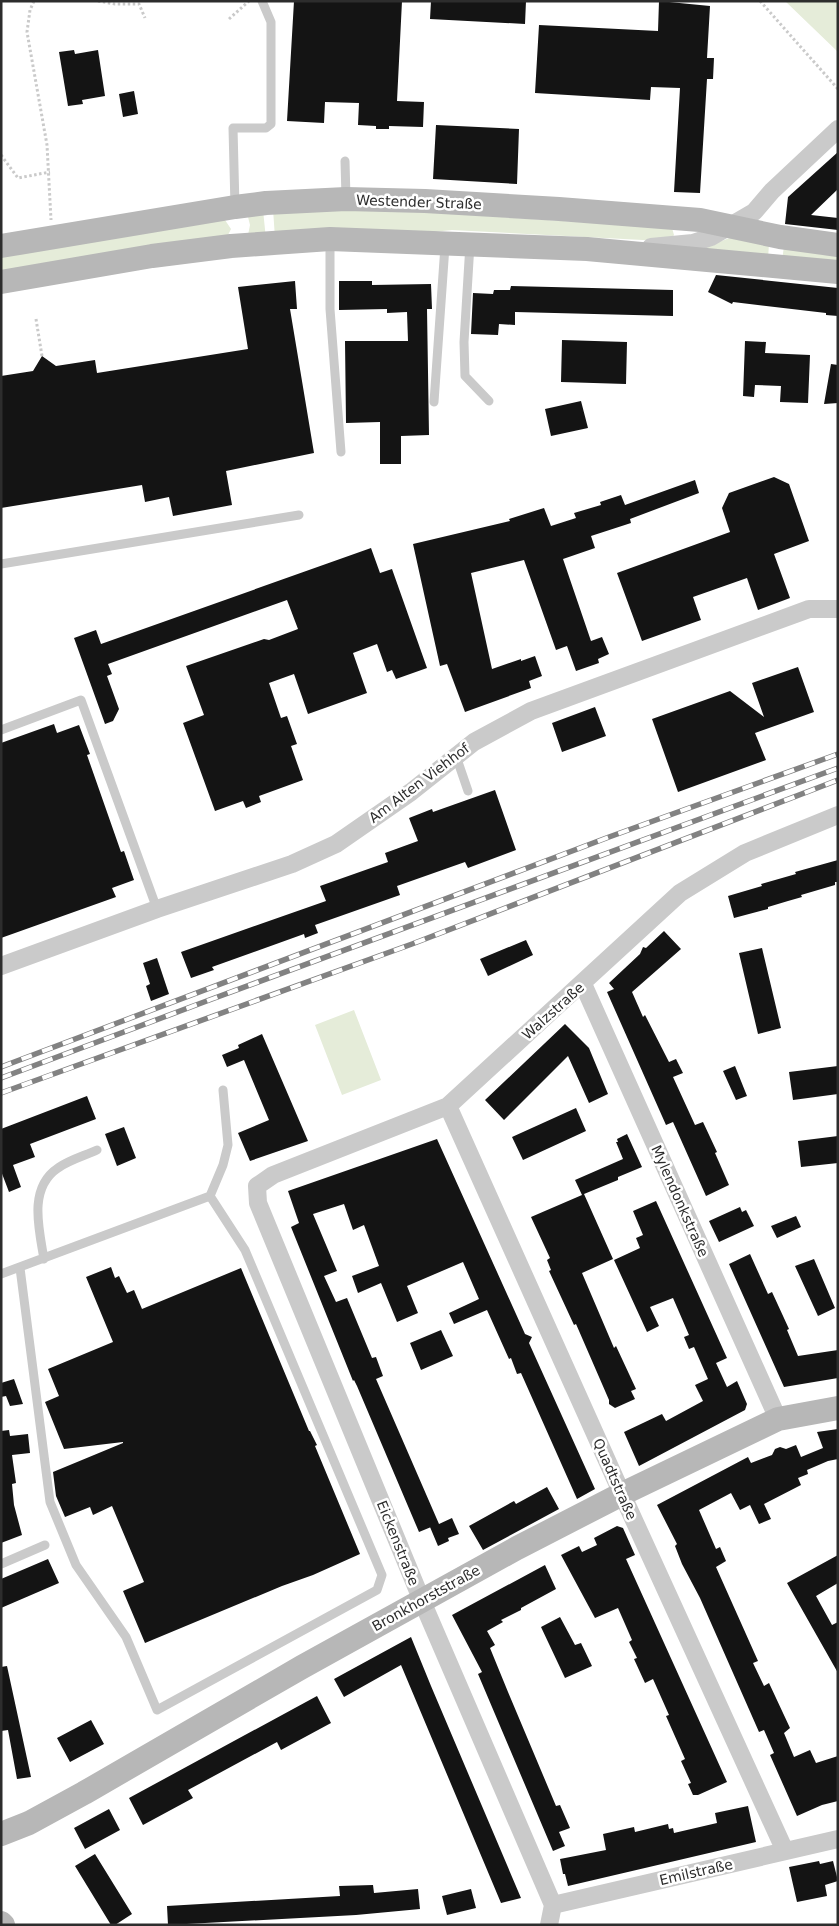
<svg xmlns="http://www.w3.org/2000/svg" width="839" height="1926" viewBox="0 0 839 1926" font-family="'DejaVu Sans',sans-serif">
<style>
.green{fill:#e5ecd9}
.building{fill:#141414}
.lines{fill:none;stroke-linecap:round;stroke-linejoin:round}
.path{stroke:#cacaca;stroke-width:3;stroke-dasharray:2.5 2.5;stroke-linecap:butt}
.lane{stroke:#cacaca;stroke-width:9}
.street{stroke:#cacaca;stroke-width:18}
.secondary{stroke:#b7b7b7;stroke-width:24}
.rail-casing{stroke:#828282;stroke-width:5.5}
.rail{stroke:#fff;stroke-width:4;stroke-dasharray:11;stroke-linecap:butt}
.labels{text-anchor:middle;stroke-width:5;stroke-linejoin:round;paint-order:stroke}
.street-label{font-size:14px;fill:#2d2d2d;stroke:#fff}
</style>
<rect width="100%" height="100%" fill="#fff"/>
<path class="green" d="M 785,1 L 838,1 L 838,52 Z
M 273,209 L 376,209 L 672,228 L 674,235 L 671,239 L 662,241 L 452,230 L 423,233 L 275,238 Z
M 263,210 L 266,239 L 248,235 L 250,225 L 248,217 Z
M 225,220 L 231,229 L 227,237 L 1,274 L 1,254 Z
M 732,237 L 769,243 L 768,260 L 701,249 Z
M 784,246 L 838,253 L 838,267 L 782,261 Z
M 354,1010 L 381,1080 L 342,1095 L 315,1025 Z"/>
<path class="building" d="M 294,1 L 402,1 L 397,101 L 424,102 L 423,127 L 389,126 L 389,129 L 376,129 L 376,126 L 358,125 L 359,103 L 325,102 L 324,123 L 287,121 Z
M 431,1 L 526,1 L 525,24 L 430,19 Z
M 659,1 L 710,6 L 707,58 L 714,58 L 713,79 L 707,79 L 700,193 L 674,192 L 680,88 L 651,87 L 650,100 L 535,93 L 539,25 L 658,31 Z
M 74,50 L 75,54 L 98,50 L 105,96 L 82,100 L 83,104 L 68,106 L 59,52 Z
M 134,91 L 138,114 L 123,117 L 119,94 Z
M 436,125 L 519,129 L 517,184 L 433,179 Z
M 838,152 L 838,189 L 811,215 L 838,218 L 838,230 L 785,224 L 788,197 Z
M 716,275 L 838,288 L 838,316 L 826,315 L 826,313 L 733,302 L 732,304 L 708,292 Z
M 295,281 L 297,309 L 290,309 L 314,453 L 226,471 L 232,505 L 173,516 L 169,497 L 145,502 L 142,485 L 1,508 L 1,376 L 33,371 L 42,356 L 56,366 L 95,360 L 97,373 L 248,349 L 238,287 Z
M 339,281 L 372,281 L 372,285 L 431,284 L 432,309 L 427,309 L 429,435 L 401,436 L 401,464 L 380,464 L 380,422 L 346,423 L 345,341 L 408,341 L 407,312 L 387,313 L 387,309 L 339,310 Z
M 511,286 L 673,290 L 673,316 L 515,312 L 515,325 L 499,324 L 498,335 L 471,334 L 473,293 L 493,294 L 494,290 L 510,290 Z
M 562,340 L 627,342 L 626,384 L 561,382 Z
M 745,341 L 766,342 L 765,353 L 810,355 L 808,403 L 780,402 L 781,386 L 755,385 L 754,397 L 743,396 Z
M 831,364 L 838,365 L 838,403 L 824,404 Z
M 581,401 L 588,428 L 551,436 L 545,409 Z
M 774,477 L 789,484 L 809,541 L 774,554 L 790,598 L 758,610 L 747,578 L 693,597 L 701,620 L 642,641 L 617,573 L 730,532 L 722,508 L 729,493 Z
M 695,480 L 699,493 L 630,519 L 631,523 L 591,536 L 595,548 L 563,559 L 591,641 L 602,637 L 609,654 L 598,659 L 599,663 L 576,671 L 567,646 L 556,650 L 524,560 L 471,573 L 492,669 L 521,659 L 521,661 L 535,656 L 542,676 L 529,681 L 531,688 L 465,712 L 447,664 L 440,666 L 413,544 L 510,521 L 509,519 L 544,508 L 551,526 L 576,518 L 574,513 L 601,505 L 600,502 L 621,495 L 625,505 Z
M 371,548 L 380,573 L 392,569 L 427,668 L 396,679 L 392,670 L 387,672 L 377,644 L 353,653 L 367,693 L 308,714 L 294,674 L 269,683 L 281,718 L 287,716 L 297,744 L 291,746 L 303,780 L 259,796 L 261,802 L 246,808 L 243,801 L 215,811 L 183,723 L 204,715 L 186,666 L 264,639 L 269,640 L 298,629 L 287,600 L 108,664 L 112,674 L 107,676 L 119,709 L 113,721 L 105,724 L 74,638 L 96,630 L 101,644 Z
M 798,667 L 814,712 L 755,733 L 766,760 L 678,792 L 652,719 L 730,691 L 764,717 L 752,683 Z
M 595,707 L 606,736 L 562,752 L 552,723 Z
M 54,724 L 57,733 L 79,725 L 90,754 L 87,755 L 121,852 L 124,851 L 134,880 L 112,888 L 116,897 L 1,938 L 1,743 Z
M 495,790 L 516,850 L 468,868 L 465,862 L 397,886 L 400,895 L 315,925 L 318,933 L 305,938 L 304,934 L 212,967 L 214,970 L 191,978 L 181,952 L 326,901 L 320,886 L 388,862 L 385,853 L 418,841 L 409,818 L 432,809 L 433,812 Z
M 838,860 L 838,882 L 835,882 L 835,885 L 801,895 L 802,897 L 788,901 L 768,907 L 768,909 L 734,918 L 728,896 L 762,886 L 761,884 L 796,874 L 795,872 Z
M 664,931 L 681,949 L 632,992 L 643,1017 L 645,1015 L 669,1062 L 676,1059 L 683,1073 L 673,1077 L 695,1125 L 703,1122 L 717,1152 L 715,1153 L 729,1185 L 706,1196 L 673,1122 L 666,1125 L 607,992 L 614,989 L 609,983 L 640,954 L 643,947 L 646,948 Z
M 526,940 L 533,955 L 488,976 L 480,959 Z
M 762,948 L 781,1028 L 758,1034 L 739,953 Z
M 157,958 L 169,994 L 151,1001 L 146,986 L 150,984 L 143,963 Z
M 565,1024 L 589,1048 L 608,1094 L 589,1103 L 568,1056 L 504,1120 L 485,1100 Z
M 262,1034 L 308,1141 L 250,1161 L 238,1133 L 269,1120 L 244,1060 L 227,1067 L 222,1055 L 239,1048 L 238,1045 Z
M 735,1066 L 747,1096 L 736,1100 L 723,1071 Z
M 838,1066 L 838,1094 L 793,1100 L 789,1072 Z
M 87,1096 L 96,1119 L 30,1144 L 35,1157 L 13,1165 L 21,1187 L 9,1192 L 1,1171 L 1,1129 Z
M 576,1108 L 586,1131 L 523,1160 L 512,1137 Z
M 124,1127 L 136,1158 L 117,1166 L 105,1134 Z
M 627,1134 L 642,1167 L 618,1177 L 618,1180 L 584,1194 L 613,1259 L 582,1273 L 614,1348 L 616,1346 L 636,1389 L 631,1391 L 635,1399 L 615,1408 L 609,1404 L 609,1400 L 576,1324 L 574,1325 L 549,1271 L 551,1270 L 547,1260 L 550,1258 L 531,1217 L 582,1195 L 575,1180 L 623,1159 L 616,1142 L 618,1142 L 617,1139 Z
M 838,1136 L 838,1163 L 801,1167 L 798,1141 Z
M 437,1139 L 525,1334 L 532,1337 L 529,1343 L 595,1489 L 577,1499 L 521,1373 L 517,1374 L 511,1358 L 509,1359 L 487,1310 L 454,1324 L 449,1313 L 479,1299 L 463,1262 L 407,1286 L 418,1313 L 397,1322 L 381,1283 L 358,1293 L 352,1276 L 379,1266 L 364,1225 L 353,1230 L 344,1204 L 313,1214 L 337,1271 L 324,1276 L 336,1302 L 347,1298 L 372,1358 L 376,1357 L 383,1376 L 376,1379 L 439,1524 L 452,1518 L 459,1534 L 448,1538 L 449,1541 L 438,1546 L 430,1527 L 436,1525 L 419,1532 L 357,1386 L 354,1380 L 353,1381 L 291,1227 L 299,1223 L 288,1191 Z
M 656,1201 L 727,1358 L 716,1363 L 727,1387 L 737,1381 L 747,1404 L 745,1410 L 639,1466 L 624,1432 L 662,1414 L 666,1421 L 703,1401 L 695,1385 L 708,1379 L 694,1347 L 689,1349 L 684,1337 L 689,1335 L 673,1298 L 650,1307 L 659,1326 L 647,1332 L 614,1260 L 640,1248 L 636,1238 L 643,1235 L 633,1211 Z
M 740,1207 L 742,1212 L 746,1210 L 754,1226 L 719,1242 L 709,1221 Z
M 796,1216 L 801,1227 L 777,1238 L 771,1226 Z
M 750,1254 L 768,1294 L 772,1292 L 789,1329 L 787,1330 L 798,1356 L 838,1350 L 838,1378 L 784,1387 L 729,1264 Z
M 814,1259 L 835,1308 L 818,1316 L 795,1266 Z
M 111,1267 L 115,1278 L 119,1276 L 127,1293 L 134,1290 L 142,1309 L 241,1268 L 309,1431 L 310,1431 L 317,1445 L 315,1446 L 360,1554 L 313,1575 L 282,1586 L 145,1643 L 123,1591 L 144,1582 L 112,1506 L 93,1515 L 90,1507 L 65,1517 L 56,1496 L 53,1472 L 123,1443 L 123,1442 L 64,1449 L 45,1402 L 59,1396 L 48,1369 L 113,1342 L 86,1277 Z
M 441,1330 L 453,1356 L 421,1370 L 410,1343 Z
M 14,1379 L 23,1404 L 10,1406 L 6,1396 L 1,1397 L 1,1383 Z
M 838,1429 L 838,1459 L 828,1461 L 807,1470 L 808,1474 L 798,1478 L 801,1485 L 764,1504 L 771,1519 L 759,1524 L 750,1505 L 740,1510 L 731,1493 L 699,1510 L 716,1549 L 720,1547 L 726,1561 L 716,1567 L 758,1661 L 753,1663 L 764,1686 L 769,1683 L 790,1728 L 784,1733 L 794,1757 L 810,1750 L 816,1763 L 838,1756 L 838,1801 L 822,1805 L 797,1816 L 770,1755 L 774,1753 L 764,1730 L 759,1732 L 700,1598 L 682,1564 L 675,1546 L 677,1544 L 657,1505 L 748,1457 L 751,1463 L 772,1455 L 775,1449 L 780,1447 L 786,1449 L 796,1445 L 801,1457 L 823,1448 L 817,1432 Z
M 9,1430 L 10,1436 L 28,1434 L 30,1453 L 12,1455 L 16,1483 L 12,1484 L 14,1505 L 22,1535 L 1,1543 L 1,1431 Z
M 547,1487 L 559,1509 L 483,1550 L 469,1526 L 514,1501 L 516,1504 Z
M 617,1526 L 623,1528 L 635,1555 L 626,1559 L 727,1782 L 698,1795 L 693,1795 L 688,1784 L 691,1783 L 681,1761 L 685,1759 L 666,1716 L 669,1715 L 653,1679 L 645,1683 L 634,1659 L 637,1658 L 629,1642 L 632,1640 L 618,1608 L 595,1618 L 561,1555 L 579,1546 L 582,1552 L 597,1545 L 594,1538 Z
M 838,1555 L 838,1583 L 816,1596 L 832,1625 L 838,1622 L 838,1673 L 787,1583 Z
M 48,1559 L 59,1583 L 1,1608 L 1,1579 Z
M 545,1565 L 556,1589 L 521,1608 L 521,1610 L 501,1620 L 503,1622 L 487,1631 L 495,1645 L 490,1648 L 508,1692 L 556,1806 L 560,1805 L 570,1828 L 559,1832 L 565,1846 L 553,1851 L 478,1674 L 482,1672 L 452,1615 Z
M 560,1617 L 575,1645 L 581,1643 L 592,1666 L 565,1678 L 541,1627 Z
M 411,1637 L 431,1686 L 521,1898 L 501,1903 L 401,1665 L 344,1697 L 334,1679 Z
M 7,1666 L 31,1777 L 17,1779 L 8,1730 L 1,1731 L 1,1667 Z
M 317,1696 L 331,1723 L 281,1750 L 277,1742 L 188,1790 L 193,1798 L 143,1825 L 129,1798 Z
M 91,1720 L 104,1744 L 70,1762 L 57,1738 Z
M 748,1806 L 756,1842 L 568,1886 L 565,1874 L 563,1874 L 560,1859 L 606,1850 L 603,1834 L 634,1827 L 635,1832 L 668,1824 L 669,1829 L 673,1828 L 674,1833 L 717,1823 L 715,1813 Z
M 109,1809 L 120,1830 L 85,1849 L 74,1828 Z
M 95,1854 L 132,1914 L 115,1925 L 111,1925 L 75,1866 Z
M 819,1861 L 820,1864 L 833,1861 L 838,1881 L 825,1885 L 827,1896 L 797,1902 L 789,1867 Z
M 373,1885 L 374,1893 L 418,1889 L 420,1909 L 356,1915 L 168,1925 L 167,1906 L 340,1896 L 339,1886 Z
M 471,1889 L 476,1908 L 447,1915 L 442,1896 Z"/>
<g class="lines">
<path class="path" d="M 34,1 L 30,10 L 27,32 L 47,145 L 51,220
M 98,1 L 115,4 L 139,4 L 145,18
M 760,1 L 838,89
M 229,19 L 249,1
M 1,155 L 18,178 L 50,172
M 36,319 L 42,356"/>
<path class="lane" d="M 345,161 L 346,198
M 235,207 L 233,128 L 266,128 L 271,124 L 271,22 L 262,1
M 330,239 L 330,309 L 341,452
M 470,244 L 464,342 L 465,376 L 489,401
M 434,402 L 445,246
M 1,564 L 299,515
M 1,730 L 81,700 L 157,909
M 456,756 L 468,791
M 210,1196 L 223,1165 L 228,1145 L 223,1090
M 44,1259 C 39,1229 28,1188 58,1168 C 69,1160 84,1156 97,1150
M 1,1274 L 210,1196 L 245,1250 L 382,1575 L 377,1590 L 157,1710 L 126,1637 L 76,1565 L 50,1502 L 20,1268
M 1,1564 L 45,1545"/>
<path class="street" d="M 651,247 L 693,243 L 711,237 L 754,212 L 772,191 L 838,129
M 1,966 L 157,909 L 292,864 L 336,844 L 411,792 L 474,742 L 531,711 L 809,609 L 838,609
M 583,984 L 778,1419
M 448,1106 L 622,1494 L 785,1851
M 553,1905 L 838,1839
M 549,1925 L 553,1905 L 422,1601 L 258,1203 L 257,1186 L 273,1175 L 448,1106 L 680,893 L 745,853 L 838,815"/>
<path class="secondary" d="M 1,246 L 235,207 L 266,203 L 346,199 L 425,201 L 559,209 L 700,220 L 780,237 L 838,245
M 1,282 L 152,256 L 231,246 L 330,239 L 587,249 L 838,272
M 1,1834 L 29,1823 L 84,1793 L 302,1667 L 517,1548 L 622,1494 L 778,1419 L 838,1408
M 1,1923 L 3,1925"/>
<g class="rail-casing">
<path id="rail" d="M 1,1067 L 609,837 L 838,754
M 1,1078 L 212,999 L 838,768
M 1,1093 L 412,944 L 838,780"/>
</g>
<use href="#rail" class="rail"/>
</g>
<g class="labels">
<g class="street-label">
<text transform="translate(419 202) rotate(2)" y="5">Westender Straße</text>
<text transform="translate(419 783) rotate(-37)" y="5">Am Alten Viehhof</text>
<text transform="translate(553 1011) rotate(-42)" y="5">Walzstraße</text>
<text transform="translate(680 1201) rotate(66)" y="5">Mylendonkstraße</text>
<text transform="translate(615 1479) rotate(66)" y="5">Quadtstraße</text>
<text transform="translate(398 1543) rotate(68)" y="5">Eickenstraße</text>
<text transform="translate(426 1598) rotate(-29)" y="5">Bronkhorststraße</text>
<text transform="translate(696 1872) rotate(-13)" y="5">Emilstraße</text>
</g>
</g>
<rect width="839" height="1926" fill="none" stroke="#2d2d2d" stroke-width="5"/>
</svg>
